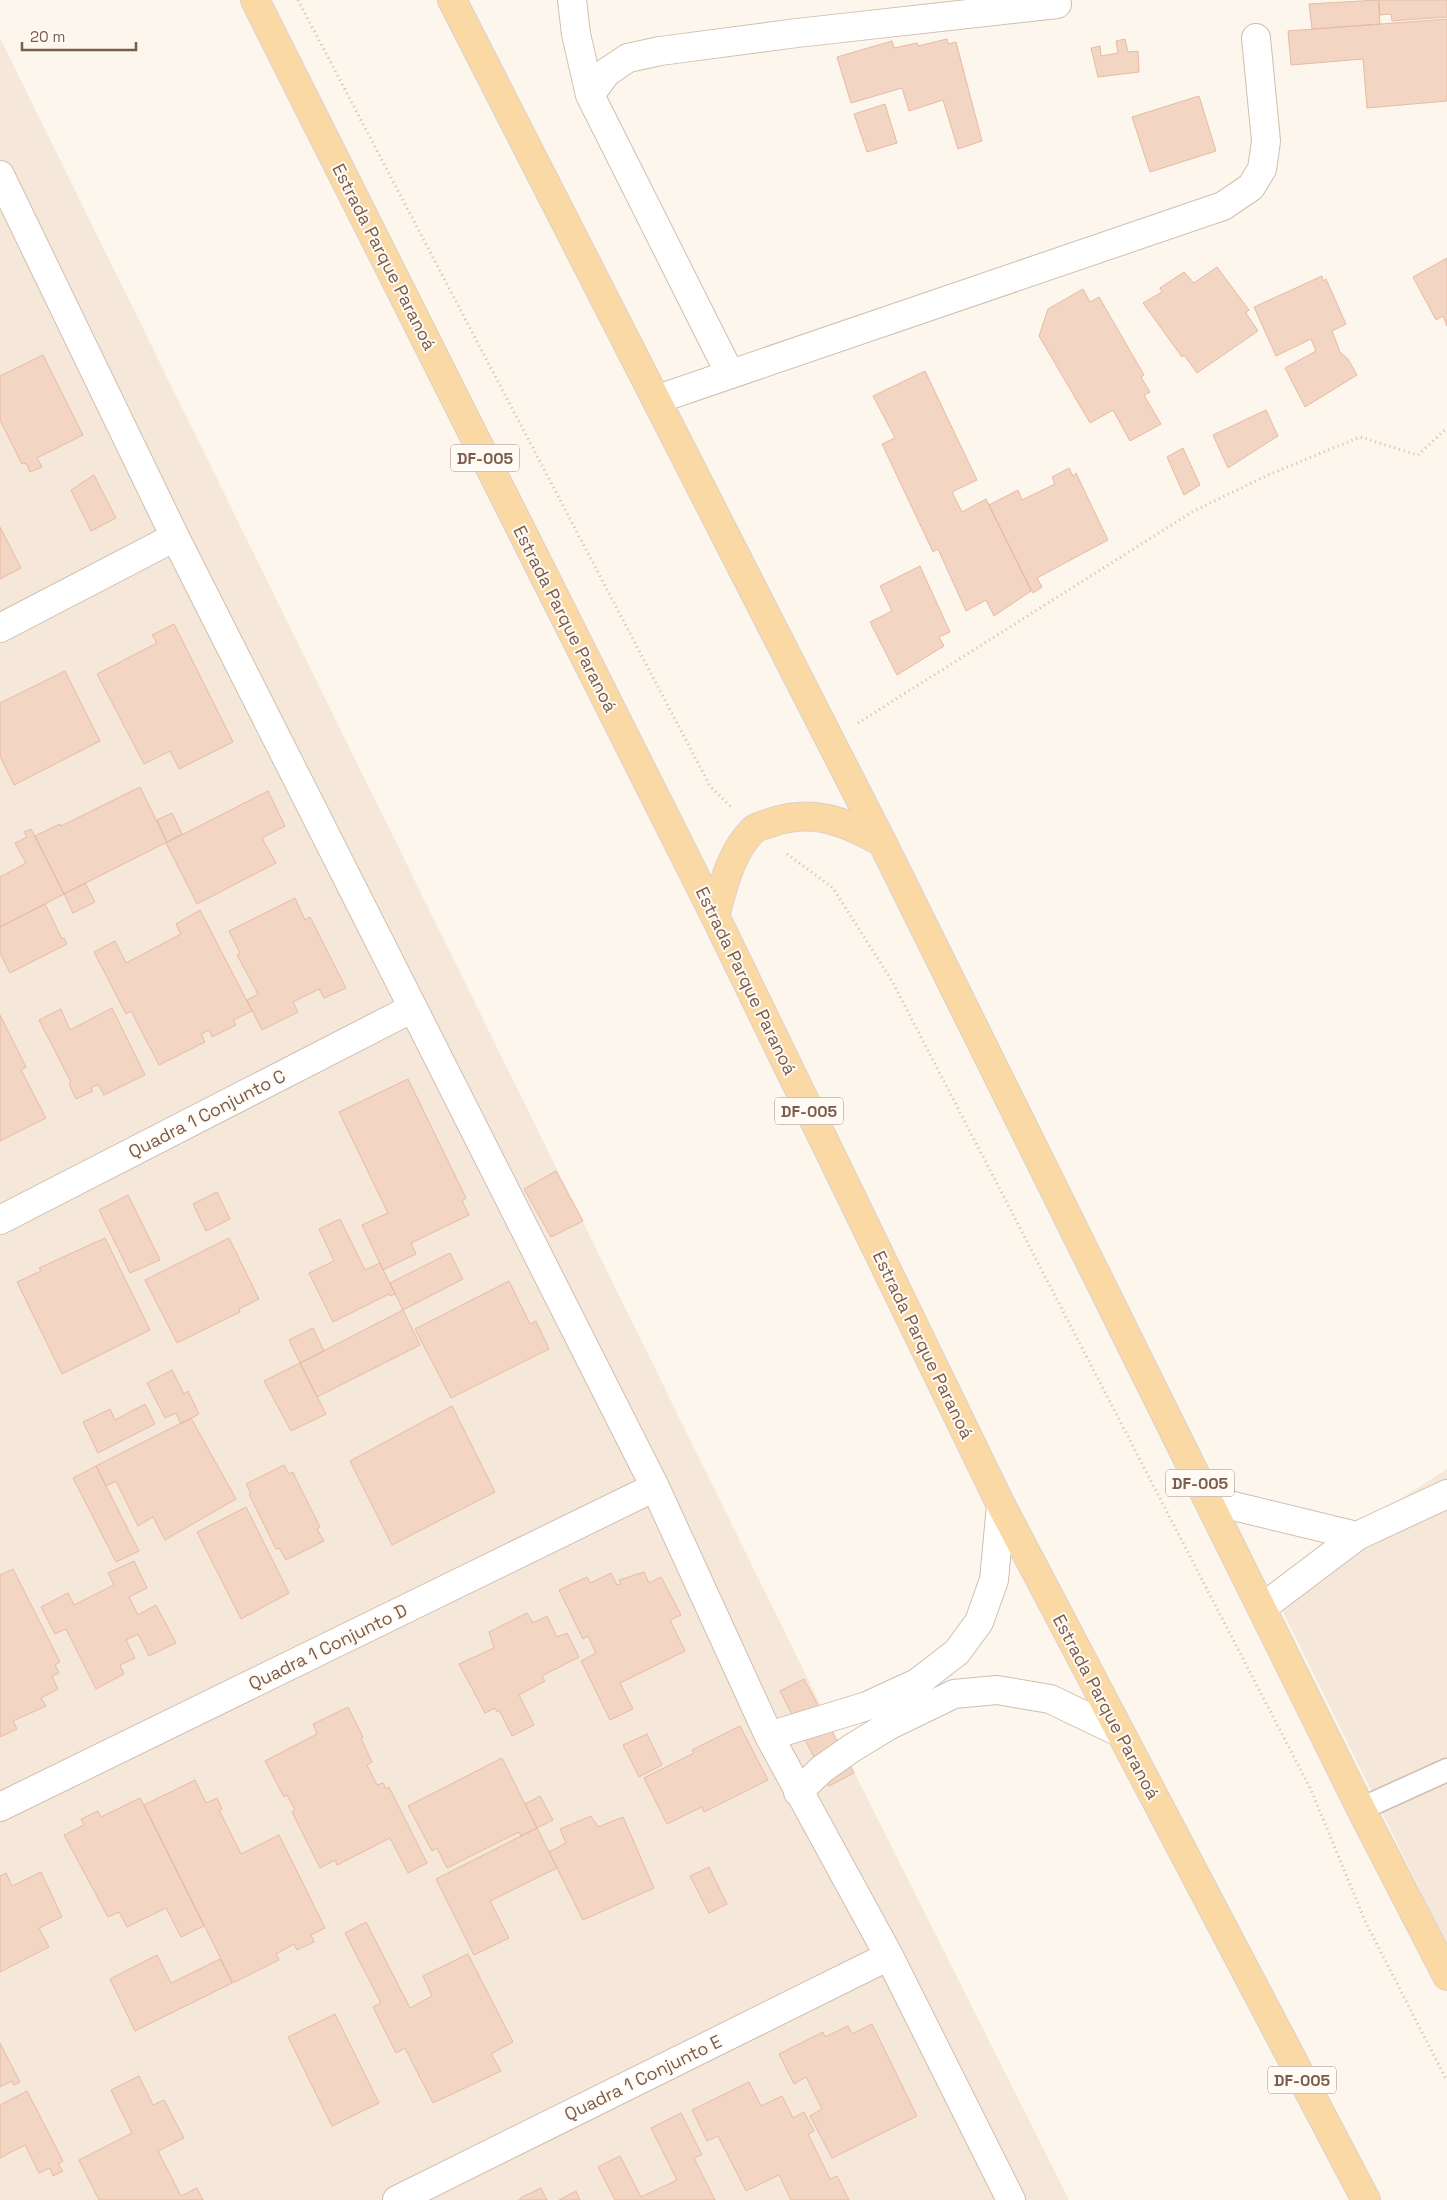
<svg xmlns="http://www.w3.org/2000/svg" width="1447" height="2200" viewBox="0 0 1447 2200" font-family="'Space Grotesk',sans-serif">
<style>
.residential{fill:#f5e8da}
.building{fill:#f3d5c3;stroke:#e6bba3}
.lines{fill:none;stroke-linecap:round;stroke-linejoin:round}
.service-casing{stroke:#d1beb0;stroke-width:25}
.minor-casing{stroke:#d1beb0;stroke-width:30}
.primary-casing{stroke:#dad1cd;stroke-width:30}
.path{stroke:#d9b8a5;stroke-width:3;stroke-dasharray:1 4;stroke-linecap:butt}
.service{stroke:#fff;stroke-width:22}
.minor{stroke:#fff;stroke-width:28}
.primary{stroke:#fbd9a5;stroke-width:28}
.labels{text-anchor:middle;stroke-width:4;stroke-linejoin:round;paint-order:stroke}
.shield{fill:#fffaf3;stroke:#a28b7f;stroke-width:1}
.shield-label{font-size:16px;font-weight:bold;fill:#7a5c4d}
.street-label{font-size:18px;fill:#7a5c4d;stroke:#fffaf3}
</style>
<rect width="100%" height="100%" fill="#fdf6ec"/>
<path class="residential" d="M 0,38 L 834,1732 L 1069,2200 L 0,2200 Z
M 1447,1469 L 1447,1944 L 1269,1584 Z"/>
<path class="building" d="M 1378,0 L 1380,24 L 1312,29 L 1309,4 Z
M 1379,0 L 1447,0 L 1447,17 L 1392,21 L 1391,14 L 1380,15 Z
M 1447,19 L 1447,101 L 1367,108 L 1363,59 L 1291,65 L 1288,31 Z
M 947,39 L 948,44 L 956,42 L 982,141 L 958,149 L 943,100 L 909,111 L 902,88 L 851,103 L 837,57 L 892,41 L 894,48 L 917,43 L 918,46 Z
M 1125,39 L 1128,52 L 1138,51 L 1139,72 L 1098,77 L 1091,48 L 1100,46 L 1101,56 L 1118,53 L 1116,41 Z
M 1199,96 L 1216,151 L 1150,172 L 1132,117 Z
M 885,104 L 897,143 L 867,152 L 854,114 Z
M 1447,258 L 1447,326 L 1443,316 L 1436,320 L 1413,277 Z
M 1217,267 L 1249,310 L 1246,313 L 1258,331 L 1197,373 L 1184,355 L 1182,357 L 1143,303 L 1162,292 L 1160,288 L 1184,272 L 1194,283 Z
M 1322,276 L 1323,281 L 1326,279 L 1346,324 L 1332,331 L 1340,352 L 1348,359 L 1357,375 L 1305,407 L 1285,368 L 1316,351 L 1311,339 L 1276,356 L 1254,307 Z
M 1083,289 L 1090,302 L 1099,297 L 1144,375 L 1141,377 L 1150,392 L 1144,395 L 1161,424 L 1130,441 L 1113,410 L 1090,423 L 1039,336 L 1048,309 Z
M 43,355 L 83,435 L 37,458 L 42,467 L 30,472 L 26,463 L 22,464 L 0,420 L 0,376 Z
M 925,371 L 977,480 L 952,492 L 962,512 L 986,499 L 1031,591 L 994,616 L 986,600 L 966,611 L 938,549 L 933,552 L 882,444 L 895,438 L 873,396 Z
M 1266,410 L 1278,436 L 1228,468 L 1213,435 Z
M 1183,448 L 1200,485 L 1184,495 L 1167,457 Z
M 1069,468 L 1073,476 L 1076,473 L 1108,540 L 1037,578 L 1042,587 L 1033,593 L 989,505 L 1018,490 L 1022,500 L 1055,484 L 1052,477 Z
M 94,475 L 116,518 L 91,531 L 71,490 Z
M 0,527 L 21,568 L 0,579 Z
M 920,566 L 950,632 L 939,637 L 944,646 L 897,675 L 870,622 L 892,611 L 880,586 Z
M 174,624 L 233,742 L 179,769 L 170,751 L 144,764 L 97,674 L 157,643 L 152,635 Z
M 65,671 L 100,741 L 14,785 L 0,756 L 0,703 Z
M 140,787 L 167,842 L 64,894 L 35,836 L 60,824 L 61,826 Z
M 268,791 L 285,826 L 262,838 L 276,863 L 197,904 L 166,843 Z
M 172,813 L 182,834 L 167,842 L 157,820 Z
M 31,829 L 64,894 L 0,927 L 0,877 L 26,863 L 15,843 L 27,837 L 24,832 Z
M 85,883 L 95,902 L 73,913 L 64,894 Z
M 295,898 L 305,920 L 310,917 L 346,988 L 324,998 L 319,989 L 293,1002 L 298,1012 L 262,1030 L 247,1000 L 258,994 L 237,955 L 240,953 L 229,931 Z
M 45,904 L 62,939 L 64,938 L 67,944 L 10,973 L 0,953 L 0,927 Z
M 200,910 L 252,1011 L 233,1020 L 236,1025 L 212,1037 L 209,1030 L 201,1034 L 205,1042 L 159,1065 L 131,1011 L 126,1014 L 94,952 L 115,941 L 126,963 L 181,934 L 176,924 Z
M 112,1008 L 145,1075 L 104,1095 L 98,1084 L 91,1088 L 93,1091 L 76,1099 L 69,1084 L 71,1082 L 39,1020 L 61,1009 L 70,1030 Z
M 0,1015 L 26,1067 L 21,1070 L 46,1118 L 0,1141 Z
M 408,1079 L 466,1198 L 462,1201 L 469,1215 L 411,1243 L 416,1254 L 383,1270 L 362,1225 L 388,1213 L 339,1112 Z
M 556,1171 L 583,1221 L 551,1237 L 524,1189 Z
M 217,1192 L 230,1219 L 206,1231 L 193,1204 Z
M 128,1195 L 160,1260 L 130,1273 L 99,1210 Z
M 340,1219 L 365,1270 L 380,1263 L 395,1294 L 390,1296 L 389,1294 L 333,1322 L 309,1273 L 334,1261 L 319,1229 Z
M 105,1238 L 150,1330 L 62,1374 L 17,1282 L 41,1271 L 39,1268 Z
M 229,1238 L 259,1299 L 239,1309 L 240,1312 L 177,1343 L 145,1280 Z
M 450,1253 L 463,1279 L 403,1310 L 390,1283 Z
M 509,1281 L 530,1324 L 536,1321 L 549,1349 L 451,1398 L 415,1329 Z
M 403,1310 L 420,1345 L 317,1397 L 300,1363 Z
M 313,1328 L 324,1351 L 300,1363 L 289,1340 Z
M 300,1363 L 326,1414 L 291,1431 L 264,1381 Z
M 172,1370 L 184,1394 L 188,1391 L 199,1414 L 181,1424 L 176,1413 L 165,1418 L 147,1383 Z
M 145,1404 L 155,1424 L 98,1453 L 83,1422 L 110,1409 L 115,1420 Z
M 452,1406 L 495,1492 L 392,1545 L 350,1461 Z
M 191,1418 L 236,1499 L 165,1540 L 153,1517 L 138,1526 L 116,1481 L 106,1486 L 96,1466 Z
M 284,1465 L 289,1474 L 293,1472 L 295,1477 L 320,1527 L 317,1529 L 324,1541 L 286,1560 L 279,1548 L 276,1549 L 249,1494 L 251,1494 L 246,1484 Z
M 96,1466 L 139,1551 L 116,1562 L 73,1478 Z
M 246,1507 L 289,1593 L 241,1619 L 197,1532 Z
M 134,1561 L 147,1588 L 129,1597 L 138,1615 L 156,1605 L 176,1643 L 149,1656 L 138,1634 L 126,1640 L 135,1658 L 120,1665 L 124,1674 L 96,1689 L 66,1629 L 55,1634 L 41,1607 L 68,1593 L 74,1605 L 114,1585 L 108,1573 Z
M 13,1569 L 60,1662 L 55,1665 L 59,1673 L 52,1676 L 58,1689 L 41,1698 L 46,1706 L 13,1721 L 17,1729 L 0,1737 L 0,1575 Z
M 644,1572 L 649,1583 L 661,1577 L 681,1615 L 670,1620 L 685,1651 L 620,1683 L 633,1709 L 610,1720 L 581,1661 L 596,1653 L 588,1636 L 583,1639 L 559,1590 L 587,1577 L 590,1583 L 611,1573 L 617,1585 L 621,1584 L 619,1580 Z
M 527,1613 L 533,1623 L 547,1616 L 557,1637 L 567,1633 L 579,1657 L 542,1676 L 545,1681 L 519,1695 L 534,1725 L 512,1736 L 499,1710 L 497,1712 L 495,1708 L 485,1713 L 459,1664 L 494,1648 L 489,1632 Z
M 804,1679 L 854,1773 L 829,1786 L 780,1691 Z
M 348,1707 L 363,1737 L 361,1738 L 372,1762 L 367,1765 L 377,1785 L 383,1783 L 386,1789 L 389,1787 L 427,1863 L 408,1873 L 390,1838 L 337,1865 L 335,1860 L 320,1868 L 292,1812 L 295,1810 L 287,1795 L 284,1797 L 265,1761 L 317,1734 L 313,1724 Z
M 740,1726 L 768,1780 L 704,1812 L 702,1807 L 667,1824 L 644,1778 L 694,1753 L 692,1750 Z
M 647,1734 L 662,1765 L 639,1777 L 623,1745 Z
M 502,1758 L 537,1828 L 521,1836 L 519,1832 L 447,1868 L 437,1848 L 432,1851 L 408,1806 Z
M 195,1780 L 206,1803 L 217,1798 L 222,1809 L 219,1810 L 241,1854 L 279,1835 L 325,1928 L 311,1935 L 314,1942 L 297,1950 L 294,1944 L 276,1954 L 279,1960 L 233,1983 L 144,1805 Z
M 540,1796 L 553,1820 L 537,1828 L 525,1804 Z
M 140,1798 L 204,1926 L 181,1937 L 166,1908 L 127,1927 L 119,1912 L 108,1917 L 64,1835 L 84,1825 L 81,1819 L 98,1811 L 101,1817 Z
M 591,1816 L 598,1827 L 623,1817 L 654,1888 L 583,1920 L 549,1852 L 566,1843 L 560,1829 Z
M 537,1828 L 557,1868 L 490,1901 L 509,1938 L 474,1955 L 436,1879 Z
M 709,1867 L 727,1904 L 709,1913 L 690,1876 Z
M 41,1872 L 62,1917 L 39,1928 L 49,1947 L 0,1972 L 0,1876 L 6,1873 L 12,1886 Z
M 366,1922 L 410,2008 L 432,1996 L 423,1976 L 468,1954 L 513,2042 L 491,2054 L 501,2071 L 433,2103 L 405,2048 L 396,2053 L 373,2007 L 381,2003 L 345,1933 Z
M 157,1955 L 171,1983 L 220,1959 L 232,1983 L 135,2031 L 110,1979 Z
M 335,2014 L 379,2103 L 332,2126 L 288,2037 Z
M 872,2024 L 917,2116 L 832,2158 L 810,2116 L 822,2109 L 806,2077 L 794,2084 L 779,2054 L 823,2032 L 825,2037 L 848,2026 L 852,2034 Z
M 0,2043 L 20,2082 L 14,2085 L 12,2081 L 0,2087 Z
M 139,2076 L 153,2105 L 164,2100 L 184,2138 L 158,2151 L 181,2196 L 197,2188 L 203,2200 L 99,2200 L 79,2160 L 132,2133 L 111,2090 Z
M 749,2082 L 761,2106 L 782,2096 L 793,2118 L 804,2112 L 814,2131 L 808,2134 L 830,2179 L 837,2176 L 849,2200 L 791,2200 L 779,2175 L 746,2191 L 718,2136 L 707,2141 L 692,2110 Z
M 27,2091 L 63,2161 L 58,2164 L 63,2171 L 53,2176 L 50,2168 L 39,2173 L 25,2145 L 0,2158 L 0,2105 Z
M 681,2113 L 702,2155 L 694,2158 L 715,2200 L 615,2200 L 598,2167 L 620,2156 L 641,2197 L 677,2180 L 651,2128 Z
M 541,2188 L 547,2200 L 519,2200 L 522,2197 Z
M 576,2191 L 580,2200 L 559,2200 Z"/>
<g class="lines">
<g class="service-casing">
<path id="service" d="M 1361,1809 L 1447,1770"/>
</g>
<g class="minor-casing">
<path id="minor" d="M 572,0 L 576,34 L 590,95
M 0,175 L 175,537 L 655,1487 L 769,1736 L 889,1956 L 1011,2200
M 730,374 L 590,95 L 607,72 L 628,58 L 660,51 L 797,33 L 1057,4
M 658,399 L 1223,206 L 1251,187 L 1262,169 L 1266,141 L 1256,38
M 0,628 L 175,537
M 0,1220 L 413,1008
M 1209,1500 L 1357,1536
M 1263,1607 L 1357,1536 L 1447,1494
M 769,1736 L 867,1706 L 917,1683 L 957,1652 L 979,1622 L 994,1580 L 1001,1505
M 798,1792 L 822,1769 L 852,1748 L 888,1726 L 954,1694 L 997,1690 L 1050,1699 L 1119,1732
M 0,1807 L 655,1487
M 397,2200 L 889,1956"/>
</g>
<g class="primary-casing">
<path id="primary" d="M 255,0 L 715,916 L 1001,1505 L 1366,2200
M 452,0 L 882,842 L 1361,1809 L 1447,1976
M 715,916 C 723,887 730,853 753,830 C 757,826 765,825 770,823 C 813,808 844,821 882,842"/>
</g>
<path class="path" d="M 298,0 L 710,786 L 731,807
M 858,723 L 1192,512 L 1268,475 L 1360,437 L 1418,455 L 1447,428
M 787,854 L 833,888 L 892,981 L 1311,1790 L 1366,1923 L 1447,2081"/>
<use href="#service" class="service"/>
<use href="#minor" class="minor"/>
<use href="#primary" class="primary"/>
</g>
<g class="labels">
<g class="shield">
<rect x="451" y="444.5" width="68" height="27" rx="4"/>
<rect x="775" y="1097.5" width="68" height="27" rx="4"/>
<rect x="1166" y="1469.5" width="68" height="27" rx="4"/>
<rect x="1268" y="2066.5" width="68" height="27" rx="4"/>
</g>
<g class="shield-label">
<text x="485" y="464">DF-005</text>
<text x="809" y="1117">DF-005</text>
<text x="1200" y="1489">DF-005</text>
<text x="1302" y="2086">DF-005</text>
</g>
<g class="street-label">
<text transform="translate(384 257) rotate(63)" y="6">Estrada Parque Paranoá</text>
<text transform="translate(565 619) rotate(63)" y="6">Estrada Parque Paranoá</text>
<text transform="translate(746 981) rotate(64)" y="6">Estrada Parque Paranoá</text>
<text transform="translate(207 1114) rotate(-27)" y="6">Quadra 1 Conjunto C</text>
<text transform="translate(923 1345) rotate(64)" y="6">Estrada Parque Paranoá</text>
<text transform="translate(328 1647) rotate(-26)" y="6">Quadra 1 Conjunto D</text>
<text transform="translate(1106 1707) rotate(62)" y="6">Estrada Parque Paranoá</text>
<text transform="translate(643 2078) rotate(-26)" y="6">Quadra 1 Conjunto E</text>
</g>
</g>
<path d="M22 42v8h114v-8" fill="none" stroke="#7a5c4d" stroke-width="2.5"/>
<text x="30" y="42" font-size="15" fill="#7a5c4d" stroke="#fffaf3" stroke-width="4" paint-order="stroke">20 m</text>
</svg>
